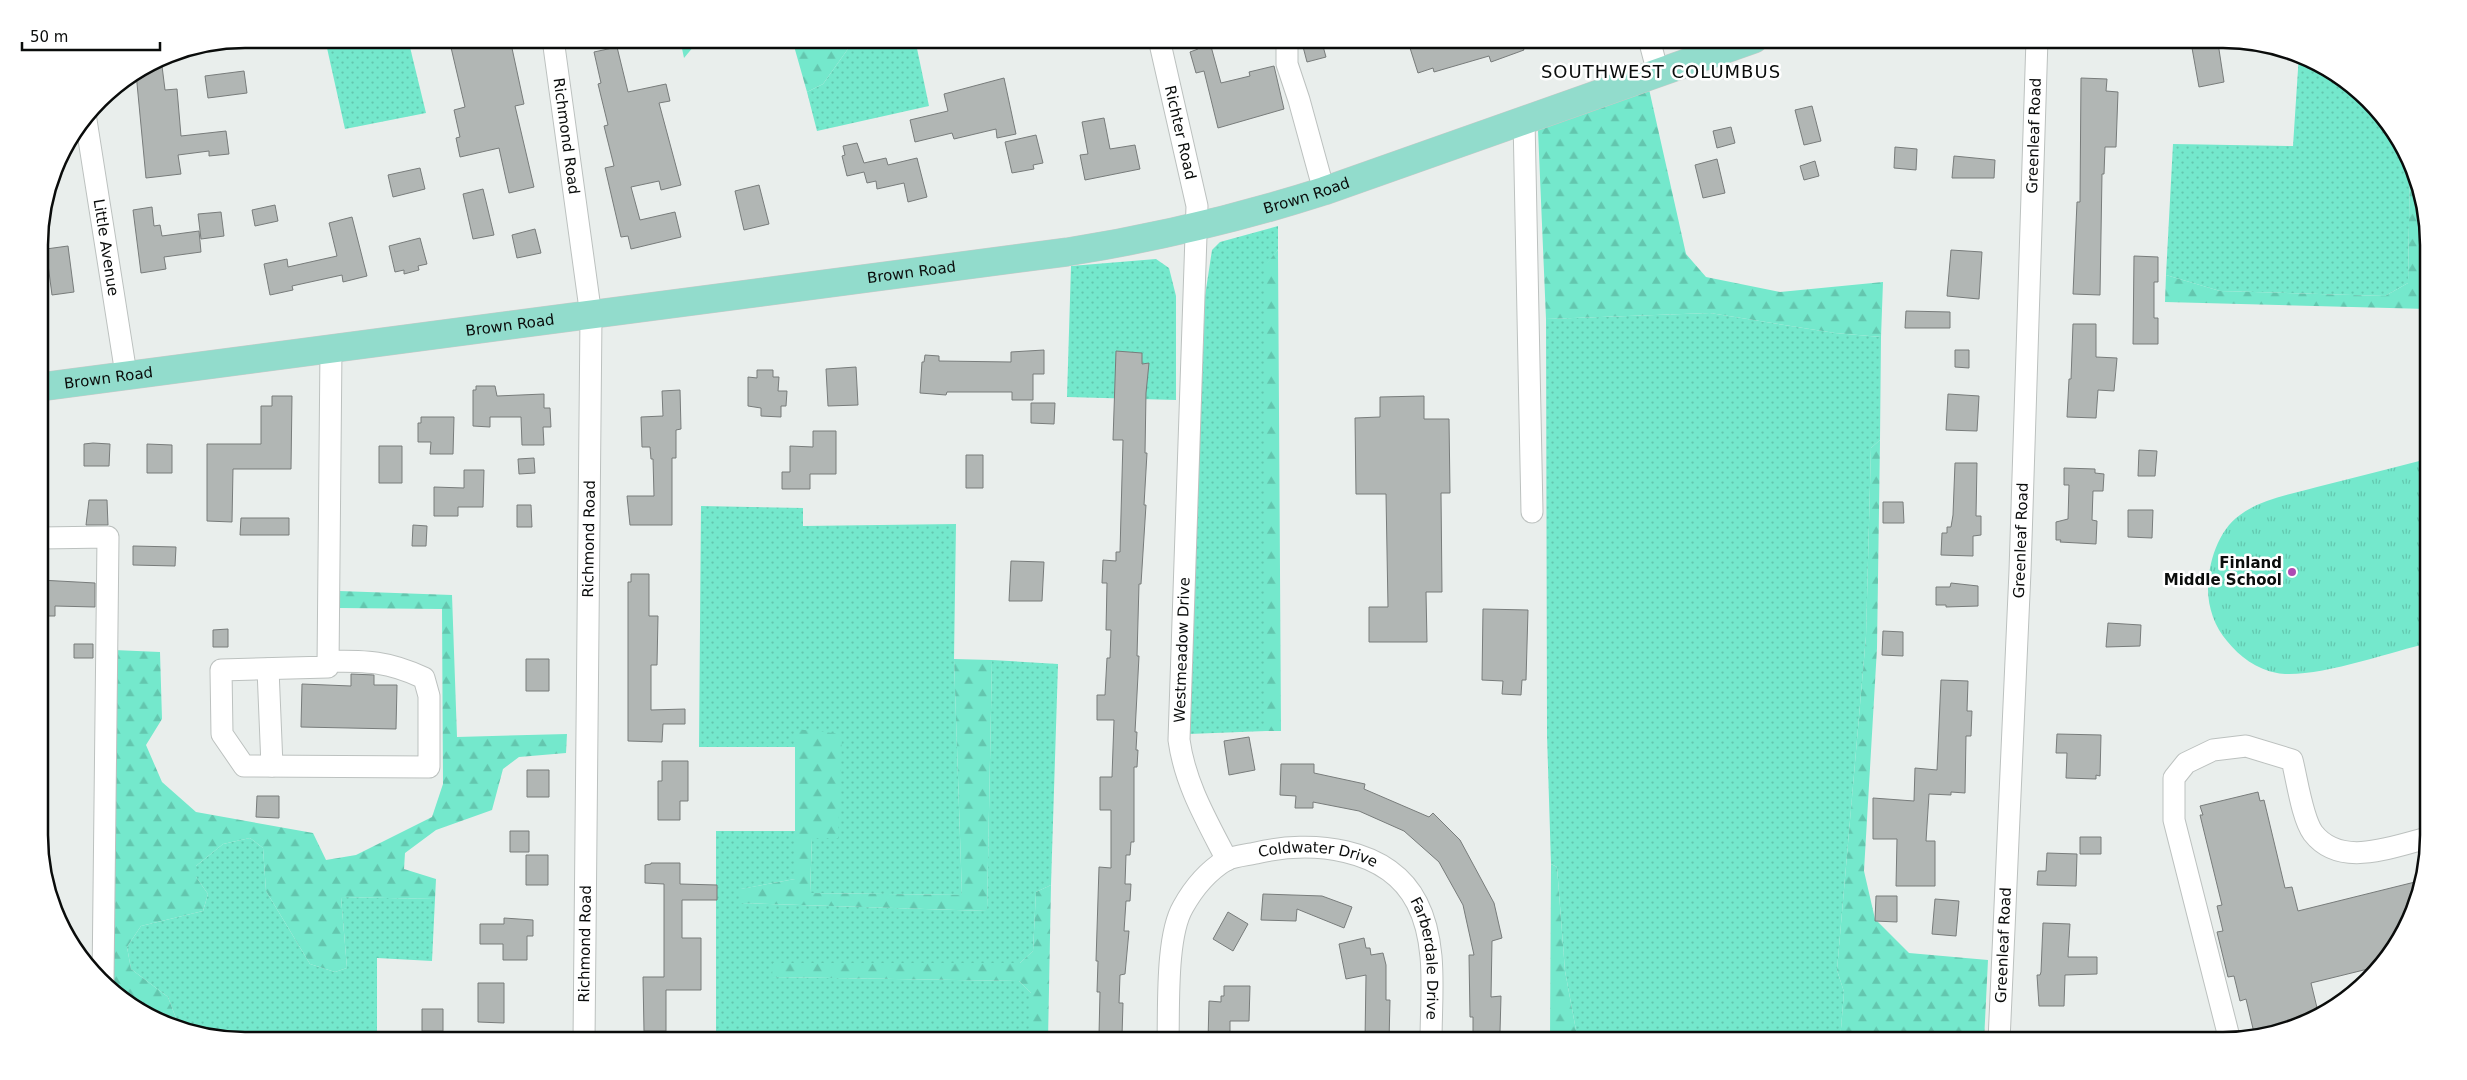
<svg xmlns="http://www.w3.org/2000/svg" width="2467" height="1080" viewBox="0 0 2467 1080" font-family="'DejaVu Sans',sans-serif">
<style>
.grass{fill:url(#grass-dots)}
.forest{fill:url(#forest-firs)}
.park{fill:url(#park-tufts)}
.building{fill:#b1b6b4;stroke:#787c7b}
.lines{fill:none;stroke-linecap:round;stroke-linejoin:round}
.minor-casing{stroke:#bcc1bf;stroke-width:23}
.major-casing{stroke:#c9cac9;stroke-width:29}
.minor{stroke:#fff;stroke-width:21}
.major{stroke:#92dccc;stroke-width:28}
.poi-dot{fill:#ad4bb3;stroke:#fff;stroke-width:2}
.labels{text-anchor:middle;stroke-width:5;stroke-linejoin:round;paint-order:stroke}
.street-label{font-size:15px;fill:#0a0c0b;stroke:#fff}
.poi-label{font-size:15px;font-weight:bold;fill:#0a0c0b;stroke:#fff;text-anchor:end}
.quarter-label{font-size:18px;letter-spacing:1px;fill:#0a0c0b;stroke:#fff}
.rim{fill:none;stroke:#0a0c0b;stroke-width:2.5}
</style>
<defs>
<pattern id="grass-dots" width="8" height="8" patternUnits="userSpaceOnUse" patternTransform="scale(1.25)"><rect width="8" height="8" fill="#74e8cc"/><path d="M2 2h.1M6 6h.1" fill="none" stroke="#63c6ae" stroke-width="1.8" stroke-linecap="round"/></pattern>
<pattern id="forest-firs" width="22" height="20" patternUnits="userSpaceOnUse" patternTransform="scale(1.25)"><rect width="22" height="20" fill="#74e8cc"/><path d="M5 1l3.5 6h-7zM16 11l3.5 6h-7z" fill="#63c6ae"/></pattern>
<pattern id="park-tufts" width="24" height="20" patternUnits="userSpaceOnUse" patternTransform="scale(1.25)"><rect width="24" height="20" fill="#74e8cc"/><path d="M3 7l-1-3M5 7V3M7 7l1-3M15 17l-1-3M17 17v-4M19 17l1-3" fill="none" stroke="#63c6ae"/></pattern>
</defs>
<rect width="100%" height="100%" fill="#e9eeec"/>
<path class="grass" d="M 325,39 L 408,39 L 426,113 L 345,129 Z
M 855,39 L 915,39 L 929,106 L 817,131 L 807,92 L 823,84 Z
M 2299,54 L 2348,81 L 2386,119 L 2410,162 L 2408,283 L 2385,296 L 2220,291 L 2166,275 L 2173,144 L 2293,146 Z
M 1278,226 L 1278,250 L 1266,265 L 1266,731 L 1189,734 L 1205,296 L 1212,250 L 1220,242 Z
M 1156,259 L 1169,268 L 1176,296 L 1176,400 L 1067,397 L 1071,266 Z
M 1710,313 L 1835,333 L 1881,337 L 1880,440 L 1871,448 L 1866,636 L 1837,970 L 1844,992 L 1840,1041 L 1578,1041 L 1565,971 L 1557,867 L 1551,864 L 1547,735 L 1546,319 Z
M 701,506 L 803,508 L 803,526 L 956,524 L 954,659 L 962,895 L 810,893 L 812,838 L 838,838 L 795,730 L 795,747 L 699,747 Z
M 992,660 L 1058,664 L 1051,885 L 1036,892 L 1033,951 L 1020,963 L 772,977 L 1019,981 L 1031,993 L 1031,1041 L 781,1041 L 781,1035 L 716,1035 L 716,831 L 795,831 L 795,879 L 741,889 L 741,903 L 987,911 Z
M 250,838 L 263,848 L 266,891 L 310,964 L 335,972 L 347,968 L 341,897 L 435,899 L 432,961 L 377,958 L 377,1041 L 245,1041 L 180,1029 L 168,997 L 131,969 L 127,947 L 141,926 L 203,911 L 208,894 L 196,877 L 196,866 L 223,844 Z"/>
<path class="forest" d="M 680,39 L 692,39 L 694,46 L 684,58 Z
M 792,39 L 855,39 L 823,84 L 807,92 Z
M 1649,89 L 1686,254 L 1706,277 L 1780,292 L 1883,282 L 1881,337 L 1835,333 L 1710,313 L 1546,319 L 1538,130 Z
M 2410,162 L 2427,218 L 2427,309 L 2165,302 L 2166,275 L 2220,291 L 2385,296 L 2408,283 Z
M 1278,250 L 1281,731 L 1266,731 L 1266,264 Z
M 1880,440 L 1877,648 L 1864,871 L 1875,919 L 1909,953 L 1988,960 L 1984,1041 L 1840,1041 L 1844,992 L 1837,970 L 1866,636 L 1871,448 Z
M 339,591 L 452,595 L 457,737 L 567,734 L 566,753 L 519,757 L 503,769 L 492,810 L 436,830 L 405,853 L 404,869 L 436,879 L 435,899 L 341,897 L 347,968 L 335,972 L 310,964 L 266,891 L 263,848 L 250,838 L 223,844 L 196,866 L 196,877 L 208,894 L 203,911 L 141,926 L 127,947 L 131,969 L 168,997 L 180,1029 C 157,1024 129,1008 112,991 L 114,650 L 160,652 L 162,719 L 146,745 L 162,782 L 196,812 L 313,833 L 326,860 L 356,855 L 432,817 L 443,784 L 442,609 L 339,608 Z
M 954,659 L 992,660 L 987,911 L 741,903 L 740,889 L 795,879 L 795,729 L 842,734 L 838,838 L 812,838 L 810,893 L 962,895 Z
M 1551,864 L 1557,867 L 1565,971 L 1578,1041 L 1550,1041 Z
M 1051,885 L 1048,1041 L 1031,1041 L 1031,993 L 1019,981 L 772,977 L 773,963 L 1020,963 L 1033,951 L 1036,892 Z"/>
<path class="park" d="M 2427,459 L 2428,643 C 2392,652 2310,680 2277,673 C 2256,669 2240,657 2227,641 C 2215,627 2208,608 2208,589 C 2208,564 2218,530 2240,515 C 2261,499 2292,494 2317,487 C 2354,478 2391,468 2427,459 Z"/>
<path class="building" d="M 449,39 L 467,39 L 469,48 L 510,39 L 524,104 L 515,106 L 534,187 L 509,193 L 499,148 L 460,157 L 456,138 L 460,137 L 454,110 L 465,107 Z
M 1209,39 L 1221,83 L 1250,76 L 1249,72 L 1274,66 L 1284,109 L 1218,128 L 1204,71 L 1196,73 L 1190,52 L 1198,49 L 1196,41 Z
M 1301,39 L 1321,39 L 1326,57 L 1307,62 Z
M 1441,39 L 1519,39 L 1524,50 L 1491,62 L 1489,56 L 1434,72 L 1433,68 L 1418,73 L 1410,48 Z
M 2218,43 L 2224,82 L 2199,87 L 2192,48 Z
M 617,47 L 628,92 L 666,84 L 670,101 L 659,103 L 681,185 L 661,190 L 659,181 L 631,187 L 640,220 L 675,212 L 681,237 L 631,249 L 628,236 L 621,237 L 605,168 L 614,166 L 604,126 L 608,125 L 598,84 L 601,83 L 594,52 Z
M 161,58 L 165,90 L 177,89 L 181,136 L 226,131 L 229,154 L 209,156 L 209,151 L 178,155 L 181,174 L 146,178 L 136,73 Z
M 244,71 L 247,93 L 208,98 L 205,76 Z
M 1004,78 L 1016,134 L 997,138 L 996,129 L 954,139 L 952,133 L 915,142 L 910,120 L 948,111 L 944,94 Z
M 2081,78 L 2107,79 L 2106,91 L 2118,92 L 2116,147 L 2105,147 L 2104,174 L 2102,174 L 2100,295 L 2073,294 L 2077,202 L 2080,202 Z
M 1812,106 L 1821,141 L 1804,145 L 1795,110 Z
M 1104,118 L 1110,149 L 1135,145 L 1140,169 L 1085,180 L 1080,155 L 1088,154 L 1082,122 Z
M 1731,127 L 1735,143 L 1717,148 L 1713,131 Z
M 1036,135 L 1043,163 L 1033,165 L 1034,169 L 1012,173 L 1005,142 Z
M 857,143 L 864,163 L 886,158 L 888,165 L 917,158 L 927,197 L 908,202 L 904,183 L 877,189 L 876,181 L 867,183 L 864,172 L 847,176 L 842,156 L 845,155 L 843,146 Z
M 1895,147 L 1917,149 L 1916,170 L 1894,168 Z
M 1954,156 L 1995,160 L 1994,178 L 1952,178 Z
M 1717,159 L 1725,193 L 1703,198 L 1695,165 Z
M 1815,161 L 1819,176 L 1804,180 L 1800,166 Z
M 420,168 L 425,189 L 393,197 L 388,175 Z
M 759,185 L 769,224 L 744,230 L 735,191 Z
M 483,189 L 494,235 L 473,239 L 463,194 Z
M 275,205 L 278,221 L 255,226 L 252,210 Z
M 152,207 L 154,226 L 160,225 L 162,236 L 199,231 L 201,252 L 164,257 L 166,269 L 141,273 L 133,210 Z
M 221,212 L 224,236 L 201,239 L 198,214 Z
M 352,217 L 367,276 L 343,282 L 342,275 L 292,286 L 293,290 L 270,295 L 264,264 L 287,259 L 288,267 L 337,256 L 329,223 Z
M 535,229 L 541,253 L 517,258 L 512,235 Z
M 420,238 L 427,264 L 418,266 L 419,270 L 404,274 L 404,270 L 395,272 L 389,246 Z
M 68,246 L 74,292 L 52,295 L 46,249 Z
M 1951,250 L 1982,252 L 1979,299 L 1947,296 Z
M 2134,256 L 2158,257 L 2158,282 L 2154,282 L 2154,318 L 2158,318 L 2158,344 L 2133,344 Z
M 1906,311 L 1950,312 L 1950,328 L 1905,328 Z
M 2073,324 L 2096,324 L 2096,357 L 2117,358 L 2114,391 L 2098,390 L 2096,418 L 2067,417 L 2069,379 L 2071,379 Z
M 1044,350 L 1044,374 L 1033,374 L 1033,400 L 1012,400 L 1012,392 L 947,392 L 946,395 L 920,393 L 922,362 L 924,362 L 925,355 L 939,356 L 939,361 L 1011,362 L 1011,352 Z
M 1955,350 L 1969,350 L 1969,368 L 1955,367 Z
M 1116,351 L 1142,353 L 1142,364 L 1149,363 L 1146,393 L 1145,453 L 1147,453 L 1144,505 L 1146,505 L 1141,584 L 1139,584 L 1137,656 L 1139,656 L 1135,732 L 1137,732 L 1136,750 L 1138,750 L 1137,767 L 1134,767 L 1134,842 L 1131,842 L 1130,855 L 1126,855 L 1125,884 L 1131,884 L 1130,901 L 1126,901 L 1124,931 L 1129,931 L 1125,974 L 1120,975 L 1119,1003 L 1123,1003 L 1122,1036 L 1099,1035 L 1100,992 L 1097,992 L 1098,961 L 1096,961 L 1099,867 L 1111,868 L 1111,810 L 1100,810 L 1100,777 L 1112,777 L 1114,720 L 1097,720 L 1097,695 L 1105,695 L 1107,658 L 1110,658 L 1111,630 L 1106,630 L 1107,583 L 1102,583 L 1103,560 L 1116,561 L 1116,552 L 1120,552 L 1123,440 L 1113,440 Z
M 856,367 L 858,405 L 828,406 L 826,369 Z
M 757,370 L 773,370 L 773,377 L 779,377 L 778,391 L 787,391 L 786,406 L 781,406 L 781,417 L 761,416 L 761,408 L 748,406 L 748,377 L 757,378 Z
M 476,386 L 495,386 L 497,396 L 544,394 L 544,408 L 550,408 L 551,427 L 543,427 L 544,445 L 522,445 L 521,417 L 490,417 L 490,427 L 473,426 L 473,390 L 476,390 Z
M 680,390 L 681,429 L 676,430 L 676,458 L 672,458 L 672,525 L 630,525 L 627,496 L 654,496 L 653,459 L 651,459 L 650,447 L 642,447 L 641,417 L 663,416 L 662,391 Z
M 1948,394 L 1979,396 L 1977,431 L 1946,430 Z
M 272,396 L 292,396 L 291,469 L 233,469 L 232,522 L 207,521 L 207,444 L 261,444 L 261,406 L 272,406 Z
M 1424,396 L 1424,419 L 1449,419 L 1450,493 L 1441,493 L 1442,592 L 1426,592 L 1427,642 L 1369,642 L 1369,607 L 1388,607 L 1386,494 L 1356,494 L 1355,418 L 1380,417 L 1380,397 Z
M 1031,403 L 1055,403 L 1054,424 L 1031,423 Z
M 421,417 L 454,417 L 453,454 L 430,454 L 431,442 L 418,442 L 418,423 L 421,423 Z
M 813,431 L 836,431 L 836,474 L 810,474 L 810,489 L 782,489 L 782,472 L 790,472 L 790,446 L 813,447 Z
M 93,443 L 110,444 L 109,466 L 84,466 L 84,444 Z
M 147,444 L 172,445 L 172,473 L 147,473 Z
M 379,446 L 402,446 L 402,483 L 379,483 Z
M 2139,450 L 2157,451 L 2155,476 L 2138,476 Z
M 966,455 L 983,455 L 983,488 L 966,488 Z
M 534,458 L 535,473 L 519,474 L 518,459 Z
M 1955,463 L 1977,463 L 1976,516 L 1981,516 L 1981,535 L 1973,536 L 1973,556 L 1941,555 L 1942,533 L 1947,533 L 1947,527 L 1951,527 L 1953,515 Z
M 2064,468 L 2095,469 L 2095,473 L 2104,474 L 2103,491 L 2093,491 L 2092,520 L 2097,521 L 2096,544 L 2060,542 L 2061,540 L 2056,540 L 2056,522 L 2068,519 L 2069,485 L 2064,485 Z
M 464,470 L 484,470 L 483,507 L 458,507 L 458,516 L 434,516 L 434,487 L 464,488 Z
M 89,500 L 107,500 L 108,525 L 86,525 Z
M 1883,502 L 1903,502 L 1904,523 L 1883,523 Z
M 517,505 L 531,505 L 532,527 L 517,527 Z
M 2128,510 L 2153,510 L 2152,538 L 2128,537 Z
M 241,518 L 289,518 L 289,535 L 240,535 Z
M 413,525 L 427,526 L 426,546 L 412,546 Z
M 133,546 L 176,547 L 175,566 L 133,565 Z
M 1011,561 L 1044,562 L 1042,601 L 1009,601 Z
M 631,574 L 649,574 L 649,616 L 658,616 L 657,665 L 651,665 L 651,710 L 685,709 L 685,724 L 663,724 L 662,742 L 628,741 L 628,582 L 631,582 Z
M 40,580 L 95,583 L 95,607 L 55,606 L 55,616 L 40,616 Z
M 1951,583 L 1978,586 L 1978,606 L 1946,607 L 1946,605 L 1936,605 L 1936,587 L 1950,587 Z
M 1483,609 L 1528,610 L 1526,680 L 1522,680 L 1521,695 L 1502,694 L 1503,681 L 1482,680 Z
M 2108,623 L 2141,625 L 2140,646 L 2106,647 Z
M 228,629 L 228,647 L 213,647 L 213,630 Z
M 1883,631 L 1903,632 L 1903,656 L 1882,655 Z
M 74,644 L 93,644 L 93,658 L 74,658 Z
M 526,659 L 549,659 L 549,691 L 526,691 Z
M 351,674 L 374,675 L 374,685 L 397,685 L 396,729 L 301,727 L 302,684 L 351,686 Z
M 1941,680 L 1968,681 L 1967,711 L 1972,711 L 1971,736 L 1966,736 L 1965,793 L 1951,792 L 1951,795 L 1929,794 L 1926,841 L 1935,841 L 1935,886 L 1896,886 L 1897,839 L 1873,839 L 1873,798 L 1914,801 L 1915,768 L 1937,770 Z
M 2057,734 L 2101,735 L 2100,776 L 2096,775 L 2096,779 L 2066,778 L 2067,753 L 2056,753 Z
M 1249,737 L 1255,770 L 1229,775 L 1224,741 Z
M 662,761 L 688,761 L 688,801 L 680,801 L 680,820 L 658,820 L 658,781 L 662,781 Z
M 1281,764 L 1314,764 L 1314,773 L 1365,784 L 1364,789 L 1429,817 L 1433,813 L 1460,840 L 1494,903 L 1502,938 L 1492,941 L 1491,997 L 1501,996 L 1500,1032 L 1473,1032 L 1473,1017 L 1470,1017 L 1469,955 L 1474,955 L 1463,905 L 1439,862 L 1404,831 L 1359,811 L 1313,802 L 1313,808 L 1295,808 L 1296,796 L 1280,795 Z
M 527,770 L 549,770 L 549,797 L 527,797 Z
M 2258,792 L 2260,801 L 2264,800 L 2285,888 L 2292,887 L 2298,911 L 2419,881 L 2413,914 L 2386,961 L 2380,966 L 2311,983 L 2319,1016 L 2289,1030 L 2255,1037 L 2246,999 L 2240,1001 L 2234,976 L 2228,977 L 2217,932 L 2223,931 L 2217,906 L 2222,905 L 2200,815 L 2203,815 L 2200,806 Z
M 257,796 L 279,796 L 279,818 L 256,817 Z
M 510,831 L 529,831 L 529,852 L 510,852 Z
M 2080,837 L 2101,837 L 2101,854 L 2080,854 Z
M 2047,853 L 2077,854 L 2076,886 L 2037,885 L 2038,871 L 2046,871 Z
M 526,855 L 548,855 L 548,885 L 526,885 Z
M 651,863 L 680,863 L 680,884 L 717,885 L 717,900 L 682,900 L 682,938 L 701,938 L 701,990 L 666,990 L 666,1031 L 644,1031 L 643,977 L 664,977 L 664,884 L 645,883 L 645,865 L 651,864 Z
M 1263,894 L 1322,896 L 1352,907 L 1344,928 L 1297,909 L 1296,921 L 1261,920 Z
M 1876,896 L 1897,896 L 1897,922 L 1875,921 Z
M 1935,899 L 1959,901 L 1956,936 L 1932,934 Z
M 1228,912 L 1248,924 L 1233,951 L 1213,939 Z
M 504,918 L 533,920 L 533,936 L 527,936 L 527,960 L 503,960 L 503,944 L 480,944 L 480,924 L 504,924 Z
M 2043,923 L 2070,924 L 2068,957 L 2097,957 L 2097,974 L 2065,975 L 2064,1006 L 2039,1006 L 2037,975 L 2040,975 L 2041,972 Z
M 1364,938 L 1366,948 L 1370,948 L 1371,955 L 1383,953 L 1386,965 L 1386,1000 L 1390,1000 L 1389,1041 L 1365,1041 L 1366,975 L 1346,979 L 1339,944 Z
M 478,983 L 504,983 L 504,1023 L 478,1022 Z
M 1224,986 L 1250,986 L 1249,1021 L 1230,1021 L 1230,1041 L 1208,1041 L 1209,1001 L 1221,1002 L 1221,996 L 1224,996 Z
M 422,1009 L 443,1009 L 443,1031 L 422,1031 Z"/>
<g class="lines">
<g class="minor-casing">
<g id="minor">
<path id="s1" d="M 553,39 L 591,316 L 584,1041"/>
<path id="s2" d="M 1159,39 L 1197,206 L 1179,740 C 1185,784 1207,821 1227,860"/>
<path d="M 1289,39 L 1287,47 L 1287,64 L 1299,100 L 1324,191"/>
<path d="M 1649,39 L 1658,73"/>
<path d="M 1524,119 L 1532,512"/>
<path id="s3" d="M 86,120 L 126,374"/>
<path d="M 40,538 L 108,537 L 103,982"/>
<path d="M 328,661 C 367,661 388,661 424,678 L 429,696 L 429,767 L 244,766 L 222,734 L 221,670 L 328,667 L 331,348"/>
<path d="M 268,669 L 272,766"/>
<path id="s4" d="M 1168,1041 C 1169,1006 1166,936 1183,907 C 1193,889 1208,871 1226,860 C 1234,856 1247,855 1256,853 C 1310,840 1388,846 1417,903 C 1438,944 1431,996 1431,1041"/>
<path id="s5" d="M 1999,1041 L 2020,571 L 2037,39"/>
<path d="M 2230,1041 L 2174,820 L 2174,778 L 2186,763 L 2213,750 L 2246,746 L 2292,760 C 2297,779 2302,818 2313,833 C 2341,869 2392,846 2428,838"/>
</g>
</g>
<g class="major-casing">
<g id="major">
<path id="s6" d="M 40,387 L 1067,252 C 1155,238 1240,218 1324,191 L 1754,39"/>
</g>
</g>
<use href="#minor" class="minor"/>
<use href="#major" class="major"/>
</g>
<circle class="poi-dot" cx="2292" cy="572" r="5"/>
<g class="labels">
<g class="street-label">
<text dy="5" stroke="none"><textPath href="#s2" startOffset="96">Richter Road</textPath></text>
<text dy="5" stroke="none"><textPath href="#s1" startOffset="98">Richmond Road</textPath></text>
<text dy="5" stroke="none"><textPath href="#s5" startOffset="906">Greenleaf Road</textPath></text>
<text dy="5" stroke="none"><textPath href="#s6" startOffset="1282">Brown Road</textPath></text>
<text dy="5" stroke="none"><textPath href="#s3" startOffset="129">Little Avenue</textPath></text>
<text dy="5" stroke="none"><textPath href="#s6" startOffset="879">Brown Road</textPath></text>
<text dy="5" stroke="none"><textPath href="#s6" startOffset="474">Brown Road</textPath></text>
<text dy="5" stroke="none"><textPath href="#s6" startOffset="69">Brown Road</textPath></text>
<text transform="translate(589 539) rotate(-89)" y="5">Richmond Road</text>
<text dy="5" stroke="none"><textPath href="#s5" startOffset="501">Greenleaf Road</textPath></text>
<text transform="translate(1182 650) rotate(-88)" y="5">Westmeadow Drive</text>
<text dy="5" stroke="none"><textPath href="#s4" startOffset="294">Coldwater Drive</textPath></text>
<text transform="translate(585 944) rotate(-89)" y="5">Richmond Road</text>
<text dy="5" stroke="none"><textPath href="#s5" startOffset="96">Greenleaf Road</textPath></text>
<text dy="5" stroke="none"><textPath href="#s4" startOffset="469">Farberdale Drive</textPath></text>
</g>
<g class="poi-label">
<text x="2282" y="568">Finland<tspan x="2282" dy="17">Middle School</tspan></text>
</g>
<g class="quarter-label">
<text x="1661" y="78">SOUTHWEST COLUMBUS</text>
</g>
</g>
<path d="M0 0H2467V1080H0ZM245 48H2223A197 197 0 0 1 2420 245V835A197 197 0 0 1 2223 1032H245A197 197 0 0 1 48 835V245A197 197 0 0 1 245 48Z" fill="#fff" fill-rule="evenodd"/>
<path class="rim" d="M245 48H2223A197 197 0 0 1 2420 245V835A197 197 0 0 1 2223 1032H245A197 197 0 0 1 48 835V245A197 197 0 0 1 245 48Z"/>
<path d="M22 42v8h138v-8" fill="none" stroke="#0a0c0b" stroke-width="2.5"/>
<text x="30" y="42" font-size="15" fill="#0a0c0b" stroke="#ffffff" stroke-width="4" paint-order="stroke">50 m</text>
</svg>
